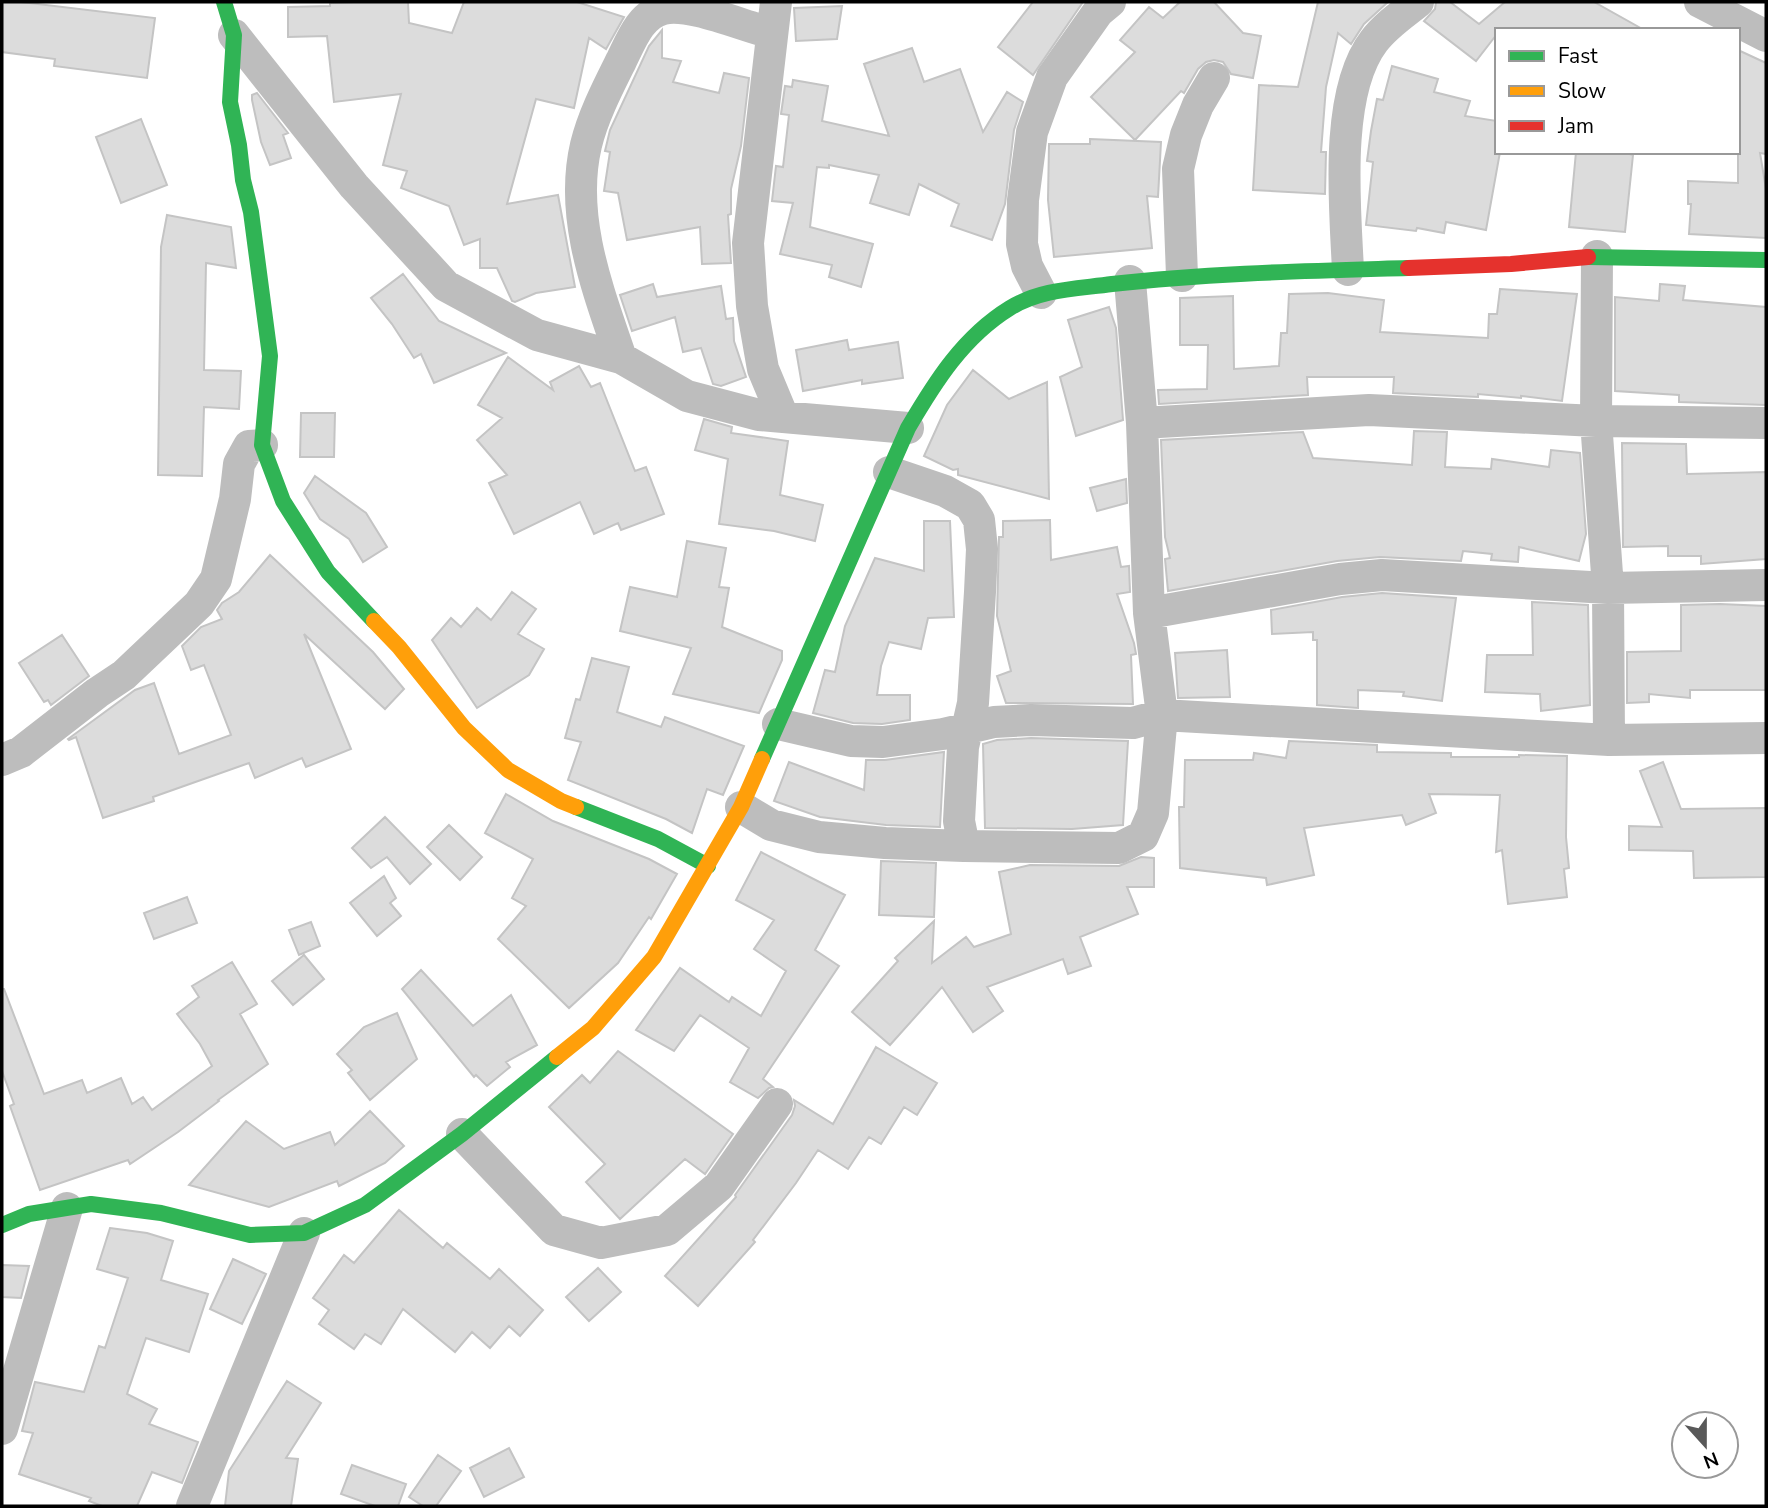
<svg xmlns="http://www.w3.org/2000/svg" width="1768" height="1508" viewBox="0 0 1768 1508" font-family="'Nunito Sans',sans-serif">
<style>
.building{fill:#dcdcdc;stroke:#c4c4c4;stroke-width:2}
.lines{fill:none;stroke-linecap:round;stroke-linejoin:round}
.street{stroke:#bdbdbd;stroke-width:32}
.fast{stroke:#30b455;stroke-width:16}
.slow{stroke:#ff9f0a;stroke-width:16}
.jam{stroke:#e5322d;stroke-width:16}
</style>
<rect width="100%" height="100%" fill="#fff"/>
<path class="building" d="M 2,2 L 21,2 L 155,18 L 147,78 L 54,66 L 55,59 L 2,52 Z
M 354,2 L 408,2 L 409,23 L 452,33 L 464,2 L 577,2 L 624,17 L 606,49 L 589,38 L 574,108 L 536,99 L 507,204 L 558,195 L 575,287 L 536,293 L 515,302 L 512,301 L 497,268 L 480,268 L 480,239 L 464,245 L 449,206 L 401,188 L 407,171 L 383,165 L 401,94 L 334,102 L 327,36 L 288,37 L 288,7 L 330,6 L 330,3 Z
M 1033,2 L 1083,2 L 1033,75 L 998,47 Z
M 1180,2 L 1214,2 L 1243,33 L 1261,36 L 1253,78 L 1231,74 L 1223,62 L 1214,60 L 1206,62 L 1198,69 L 1184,93 L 1181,91 L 1135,140 L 1091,97 L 1135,52 L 1120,40 L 1149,7 L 1163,18 Z
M 1318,2 L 1388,2 L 1364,24 L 1351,44 L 1338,33 L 1326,87 L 1321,152 L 1326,152 L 1325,194 L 1253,190 L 1259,85 L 1298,87 Z
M 1436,2 L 1450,2 L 1479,24 L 1505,2 L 1594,2 L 1644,30 L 1497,30 L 1497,34 L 1476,61 L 1424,21 L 1435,9 Z
M 842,6 L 837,39 L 796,41 L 794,8 Z
M 662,30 L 662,58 L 681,61 L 673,82 L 719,93 L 724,73 L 749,78 L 741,146 L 731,189 L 731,214 L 728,215 L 731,263 L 702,264 L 700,227 L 627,240 L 618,193 L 604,191 L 610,152 L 605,151 L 610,130 L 649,46 Z
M 912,48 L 924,82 L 960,69 L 983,132 L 1007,92 L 1023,102 L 1014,130 L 1005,204 L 992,240 L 951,226 L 959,204 L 919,184 L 909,215 L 870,203 L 879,175 L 829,165 L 829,168 L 817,167 L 810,227 L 873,244 L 861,287 L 829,277 L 832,265 L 780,254 L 793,203 L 772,201 L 776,166 L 783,167 L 789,115 L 781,114 L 785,86 L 792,87 L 793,80 L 828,86 L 822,121 L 889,136 L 864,64 Z
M 1738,50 L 1766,63 L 1766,154 L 1760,153 L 1766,189 L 1766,238 L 1689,234 L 1691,204 L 1688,204 L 1688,181 L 1738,183 Z
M 1392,66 L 1438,79 L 1434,92 L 1470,101 L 1465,116 L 1497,121 L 1497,152 L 1500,152 L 1486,230 L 1446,222 L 1444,233 L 1417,228 L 1416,231 L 1366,225 L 1373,162 L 1367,161 L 1371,131 L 1377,99 L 1383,100 Z
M 257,93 L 288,133 L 283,135 L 291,158 L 270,165 L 261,142 L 252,100 L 252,95 Z
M 141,119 L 167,185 L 121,203 L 96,137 Z
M 1090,139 L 1161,142 L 1158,197 L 1147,196 L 1152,248 L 1054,257 L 1048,200 L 1049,144 L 1090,144 Z
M 1576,152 L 1623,152 L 1633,155 L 1625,232 L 1569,227 Z
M 167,215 L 231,227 L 236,268 L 206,263 L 204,370 L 241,371 L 239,409 L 204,407 L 202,476 L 158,475 L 161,247 Z
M 403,274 L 439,321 L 506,353 L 434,383 L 421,354 L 414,358 L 392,324 L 371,298 Z
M 653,284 L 657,297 L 721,286 L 726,319 L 733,318 L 734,341 L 746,377 L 721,386 L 713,384 L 701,348 L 683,352 L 675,317 L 632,331 L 620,295 Z
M 1660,284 L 1685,286 L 1683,300 L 1766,307 L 1766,405 L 1679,402 L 1679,395 L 1615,391 L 1615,297 L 1659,301 Z
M 1500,289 L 1577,294 L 1562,401 L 1521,396 L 1521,398 L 1478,394 L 1478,397 L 1393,393 L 1394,377 L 1307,377 L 1308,395 L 1159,404 L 1158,390 L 1207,389 L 1208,345 L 1180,345 L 1180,298 L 1233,296 L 1234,369 L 1279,366 L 1281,333 L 1287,333 L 1289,294 L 1328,293 L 1384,300 L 1380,332 L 1488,338 L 1489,314 L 1497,314 Z
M 1109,307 L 1116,328 L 1123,420 L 1076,436 L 1060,377 L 1082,367 L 1068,320 Z
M 847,340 L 849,350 L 898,342 L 903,378 L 862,384 L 862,380 L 803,391 L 796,350 Z
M 508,357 L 553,390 L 550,382 L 579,366 L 591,387 L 600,383 L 635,471 L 646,467 L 664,514 L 621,530 L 618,523 L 594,534 L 580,502 L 514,534 L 489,483 L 507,475 L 477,440 L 502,418 L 478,405 Z
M 973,370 L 1009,399 L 1047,382 L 1049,499 L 958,475 L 958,469 L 953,470 L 924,456 L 947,405 Z
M 301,413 L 335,413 L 334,457 L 300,457 Z
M 704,419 L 732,427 L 731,433 L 788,441 L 780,495 L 823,505 L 815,541 L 774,531 L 719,524 L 728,459 L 695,450 Z
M 1414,431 L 1447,432 L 1445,467 L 1491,469 L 1492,459 L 1549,467 L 1551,450 L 1580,453 L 1586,534 L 1579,561 L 1519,547 L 1518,562 L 1491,560 L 1492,554 L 1463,551 L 1461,561 L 1380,557 L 1337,561 L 1168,591 L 1165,559 L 1170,558 L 1165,537 L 1161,440 L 1303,432 L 1313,458 L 1412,465 Z
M 1622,443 L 1686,444 L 1687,474 L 1766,472 L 1766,559 L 1701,564 L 1701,556 L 1668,556 L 1668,546 L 1623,547 Z
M 315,476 L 366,513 L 387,547 L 363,562 L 349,539 L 320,519 L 304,493 Z
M 1126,479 L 1127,503 L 1097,511 L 1090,488 Z
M 1050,520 L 1051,560 L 1117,547 L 1121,567 L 1129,566 L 1130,592 L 1117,594 L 1134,643 L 1136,654 L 1131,655 L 1133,704 L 1006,703 L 997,676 L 1011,671 L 997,616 L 999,537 L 1003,537 L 1003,521 Z
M 924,521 L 950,521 L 954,617 L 928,618 L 921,649 L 889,642 L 881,666 L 877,695 L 910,695 L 910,720 L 882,724 L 853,723 L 813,713 L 825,670 L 835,672 L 845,626 L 875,558 L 924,571 Z
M 687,541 L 726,548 L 719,587 L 729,588 L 722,627 L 782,651 L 782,660 L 759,713 L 673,694 L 691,648 L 620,631 L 630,587 L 677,597 Z
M 270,555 L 373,652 L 404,689 L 385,709 L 304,634 L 351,749 L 306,767 L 302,758 L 255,778 L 249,763 L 153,797 L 154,801 L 103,818 L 76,737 L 69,740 L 68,739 L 135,690 L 154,683 L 179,754 L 231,735 L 204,665 L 191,670 L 182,646 L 201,627 L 222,619 L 217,610 L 222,603 L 239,592 Z
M 512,592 L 536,609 L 518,634 L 544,649 L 529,675 L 477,708 L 432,640 L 451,618 L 461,627 L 477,608 L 491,620 Z
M 1382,593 L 1456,598 L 1442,701 L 1403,696 L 1404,692 L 1358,690 L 1358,708 L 1317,705 L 1317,640 L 1313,640 L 1313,632 L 1272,634 L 1271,610 L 1342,597 Z
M 1532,602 L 1588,605 L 1590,705 L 1541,711 L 1540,694 L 1485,692 L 1487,655 L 1533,655 Z
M 1720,604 L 1766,606 L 1766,690 L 1690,690 L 1690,698 L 1649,694 L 1649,702 L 1627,703 L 1627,652 L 1681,651 L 1681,605 Z
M 62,635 L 89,676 L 51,705 L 48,700 L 44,702 L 19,663 Z
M 1227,650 L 1230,697 L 1178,698 L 1175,653 Z
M 592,658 L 629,667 L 617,712 L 661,727 L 665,717 L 744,746 L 723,795 L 707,789 L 692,833 L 666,819 L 568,780 L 581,742 L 565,738 L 576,699 L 580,700 Z
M 1031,738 L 1128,741 L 1123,825 L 1072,829 L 985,828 L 983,744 L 997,740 Z
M 1289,741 L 1377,745 L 1377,752 L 1451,753 L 1451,757 L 1519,757 L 1519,755 L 1567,756 L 1566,837 L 1569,868 L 1564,869 L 1567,897 L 1508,904 L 1502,850 L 1496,852 L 1500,795 L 1429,794 L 1436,813 L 1406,825 L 1402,815 L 1304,828 L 1314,875 L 1267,885 L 1266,878 L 1180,868 L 1179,807 L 1184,807 L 1185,760 L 1253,760 L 1254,753 L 1286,758 Z
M 944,752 L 940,827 L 886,825 L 820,817 L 774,801 L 789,762 L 864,790 L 866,760 L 885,760 Z
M 1663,762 L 1681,809 L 1766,808 L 1766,877 L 1694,878 L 1693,851 L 1629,850 L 1629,826 L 1662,827 L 1640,771 Z
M 506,794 L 553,821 L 649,859 L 677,874 L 651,919 L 649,917 L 618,963 L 569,1008 L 498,939 L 526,906 L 512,898 L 533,859 L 485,833 Z
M 385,817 L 431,864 L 410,884 L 387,857 L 371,868 L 352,848 Z
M 449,825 L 482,857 L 460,880 L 427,847 Z
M 761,852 L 845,895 L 815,950 L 839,966 L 763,1079 L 773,1087 L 769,1088 L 758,1098 L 730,1082 L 749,1048 L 700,1015 L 674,1051 L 636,1030 L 680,968 L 729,1002 L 732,997 L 761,1016 L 786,971 L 754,949 L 774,920 L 736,900 Z
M 1141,857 L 1154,858 L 1154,887 L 1127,887 L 1138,914 L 1080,937 L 1091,966 L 1068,974 L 1063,959 L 987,987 L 1003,1011 L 973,1032 L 942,987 L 890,1045 L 852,1012 L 898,961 L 895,958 L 934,921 L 932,963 L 966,937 L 974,947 L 1011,934 L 999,872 L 1030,865 L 1119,866 Z
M 881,861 L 936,863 L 934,917 L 879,915 Z
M 384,876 L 396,898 L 390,903 L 401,916 L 377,936 L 350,903 Z
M 187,897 L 197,923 L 154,939 L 144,913 Z
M 311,922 L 320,946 L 299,955 L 289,930 Z
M 304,955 L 324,979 L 293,1005 L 272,981 Z
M 232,962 L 257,1004 L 240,1014 L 268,1064 L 218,1100 L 219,1101 L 178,1132 L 130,1164 L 128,1160 L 40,1190 L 10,1106 L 14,1104 L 2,1071 L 2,989 L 4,989 L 44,1094 L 82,1080 L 87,1093 L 121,1078 L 132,1104 L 143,1097 L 152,1110 L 212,1066 L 200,1044 L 177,1014 L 199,997 L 192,986 Z
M 421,970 L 473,1026 L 511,995 L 537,1045 L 506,1062 L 510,1067 L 487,1086 L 476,1075 L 474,1077 L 402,989 Z
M 397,1013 L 417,1059 L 370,1100 L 348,1073 L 352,1070 L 337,1054 L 364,1027 Z
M 876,1047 L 937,1083 L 917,1115 L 904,1107 L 881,1144 L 869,1137 L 848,1169 L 818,1150 L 796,1183 L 753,1240 L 755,1242 L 698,1306 L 665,1276 L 736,1197 L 735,1195 L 792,1115 L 795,1106 L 794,1100 L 833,1124 Z
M 618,1051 L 733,1134 L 705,1174 L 685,1159 L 620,1219 L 586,1182 L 605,1164 L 549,1107 L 582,1075 L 590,1083 Z
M 370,1111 L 404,1146 L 385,1163 L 339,1186 L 337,1181 L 269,1207 L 189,1185 L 246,1121 L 284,1149 L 330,1132 L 335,1145 Z
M 399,1210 L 443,1248 L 447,1243 L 490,1279 L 499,1269 L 543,1310 L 520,1336 L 509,1326 L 490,1348 L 472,1332 L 455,1352 L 403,1309 L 381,1344 L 365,1334 L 354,1349 L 319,1324 L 329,1310 L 313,1298 L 344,1255 L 354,1263 Z
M 110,1228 L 147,1233 L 173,1241 L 161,1280 L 208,1294 L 189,1352 L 146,1338 L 127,1394 L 157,1409 L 149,1424 L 198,1442 L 182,1483 L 152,1472 L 137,1506 L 102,1506 L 89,1501 L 91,1498 L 19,1474 L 33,1433 L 22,1431 L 35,1382 L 84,1392 L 99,1346 L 105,1348 L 128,1278 L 97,1269 Z
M 233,1259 L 266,1274 L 242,1324 L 210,1309 Z
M 2,1265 L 29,1266 L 21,1298 L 2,1297 Z
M 598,1268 L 621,1292 L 589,1321 L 566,1297 Z
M 287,1381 L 321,1403 L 286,1458 L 298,1459 L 291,1506 L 225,1506 L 229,1471 Z
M 509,1448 L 524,1477 L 484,1497 L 470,1468 Z
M 438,1455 L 461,1471 L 436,1506 L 423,1506 L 409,1497 Z
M 352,1465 L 406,1484 L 398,1506 L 375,1506 L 341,1494 Z"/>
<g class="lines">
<path class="street" d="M 776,2 L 748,243 L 752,306 L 763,369 L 783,417
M 1700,2 L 1766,36
M 234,35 L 354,186 L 446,286 L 537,335 L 621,358 L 687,396 L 759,415 L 908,428
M 1597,256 L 1596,421 L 1608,588 L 1609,740
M 1348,270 C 1345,207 1334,93 1374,41 C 1386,25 1403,14 1418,2
M 1182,276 L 1178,169 L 1186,135 L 1198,105 L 1214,78
M 1041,293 L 1027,266 L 1022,244 L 1023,200 L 1032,132 L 1052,77 L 1098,12 L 1110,2
M 621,358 C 598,290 569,217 586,145 C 593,116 608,87 621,61 C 631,41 640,15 663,9 C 689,2 745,27 772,33
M 1142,423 L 1369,410 L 1596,421 L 1766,423
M 889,472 L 945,491 L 970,505 L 979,520 L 982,549 L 980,592 L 973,703 L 963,747 L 959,821 L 964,846
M 1149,613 L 1340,579 L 1382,575 L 1608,588 L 1766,585
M 778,724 L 851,741 L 883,742 L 943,734 L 994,722 L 1031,720 L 1133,723 L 1162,715 L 1609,740 L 1766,738
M 2,760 L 21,752 L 97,693 L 124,675 L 199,604 L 216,579 L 235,499 L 239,464 L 249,446 L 262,445
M 741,807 L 771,825 L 819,837 L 885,843 L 964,846 L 1119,848 L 1143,836 L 1153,813 L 1162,715 L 1149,613 L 1142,423 L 1130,281
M 462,1134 L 554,1230 L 601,1243 L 667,1230 L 719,1186 L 777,1104
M 2,1429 L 67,1208
M 192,1506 L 304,1233"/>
<path class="fast" d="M 224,2 L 234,35 L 230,102 L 239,145 L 243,180 L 251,212 L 270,356 L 262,445 L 283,501 L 328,572 L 374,621
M 1588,257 L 1766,260
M 762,759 L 908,428 C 935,382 963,337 1010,308 C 1041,289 1076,289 1112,284 C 1210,273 1309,271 1408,268
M 576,807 L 658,839 L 708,866
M 2,1225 L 29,1214 L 91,1204 L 161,1213 L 250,1235 L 304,1233 L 365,1205 L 462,1134 L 557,1057"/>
<path class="slow" d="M 374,621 L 399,647 L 464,728 L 508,770 L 561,801 L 576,807
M 557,1057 L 593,1028 L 654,957 L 741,807 L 762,759"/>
<path class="jam" d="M 1408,268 L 1511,264 L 1588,257"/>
</g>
<rect width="1768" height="1508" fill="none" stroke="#000000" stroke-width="7"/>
<rect x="1495" y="28" width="245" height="126" fill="#ffffff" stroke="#999999" stroke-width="2"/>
<rect x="1509" y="51" width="35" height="10" fill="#30b455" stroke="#999999" stroke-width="2"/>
<text x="1558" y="63" font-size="21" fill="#000000">Fast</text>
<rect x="1509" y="86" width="35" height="10" fill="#ff9f0a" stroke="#999999" stroke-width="2"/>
<text x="1558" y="98" font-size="21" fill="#000000">Slow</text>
<rect x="1509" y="121" width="35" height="10" fill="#e5322d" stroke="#999999" stroke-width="2"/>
<text x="1558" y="133" font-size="21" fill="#000000">Jam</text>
<g transform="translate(1705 1445) rotate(159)"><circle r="33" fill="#ffffff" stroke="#999999" stroke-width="2"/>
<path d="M0-5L12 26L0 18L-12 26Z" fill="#595959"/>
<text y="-10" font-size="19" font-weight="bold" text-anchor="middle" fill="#000000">N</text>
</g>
</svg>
